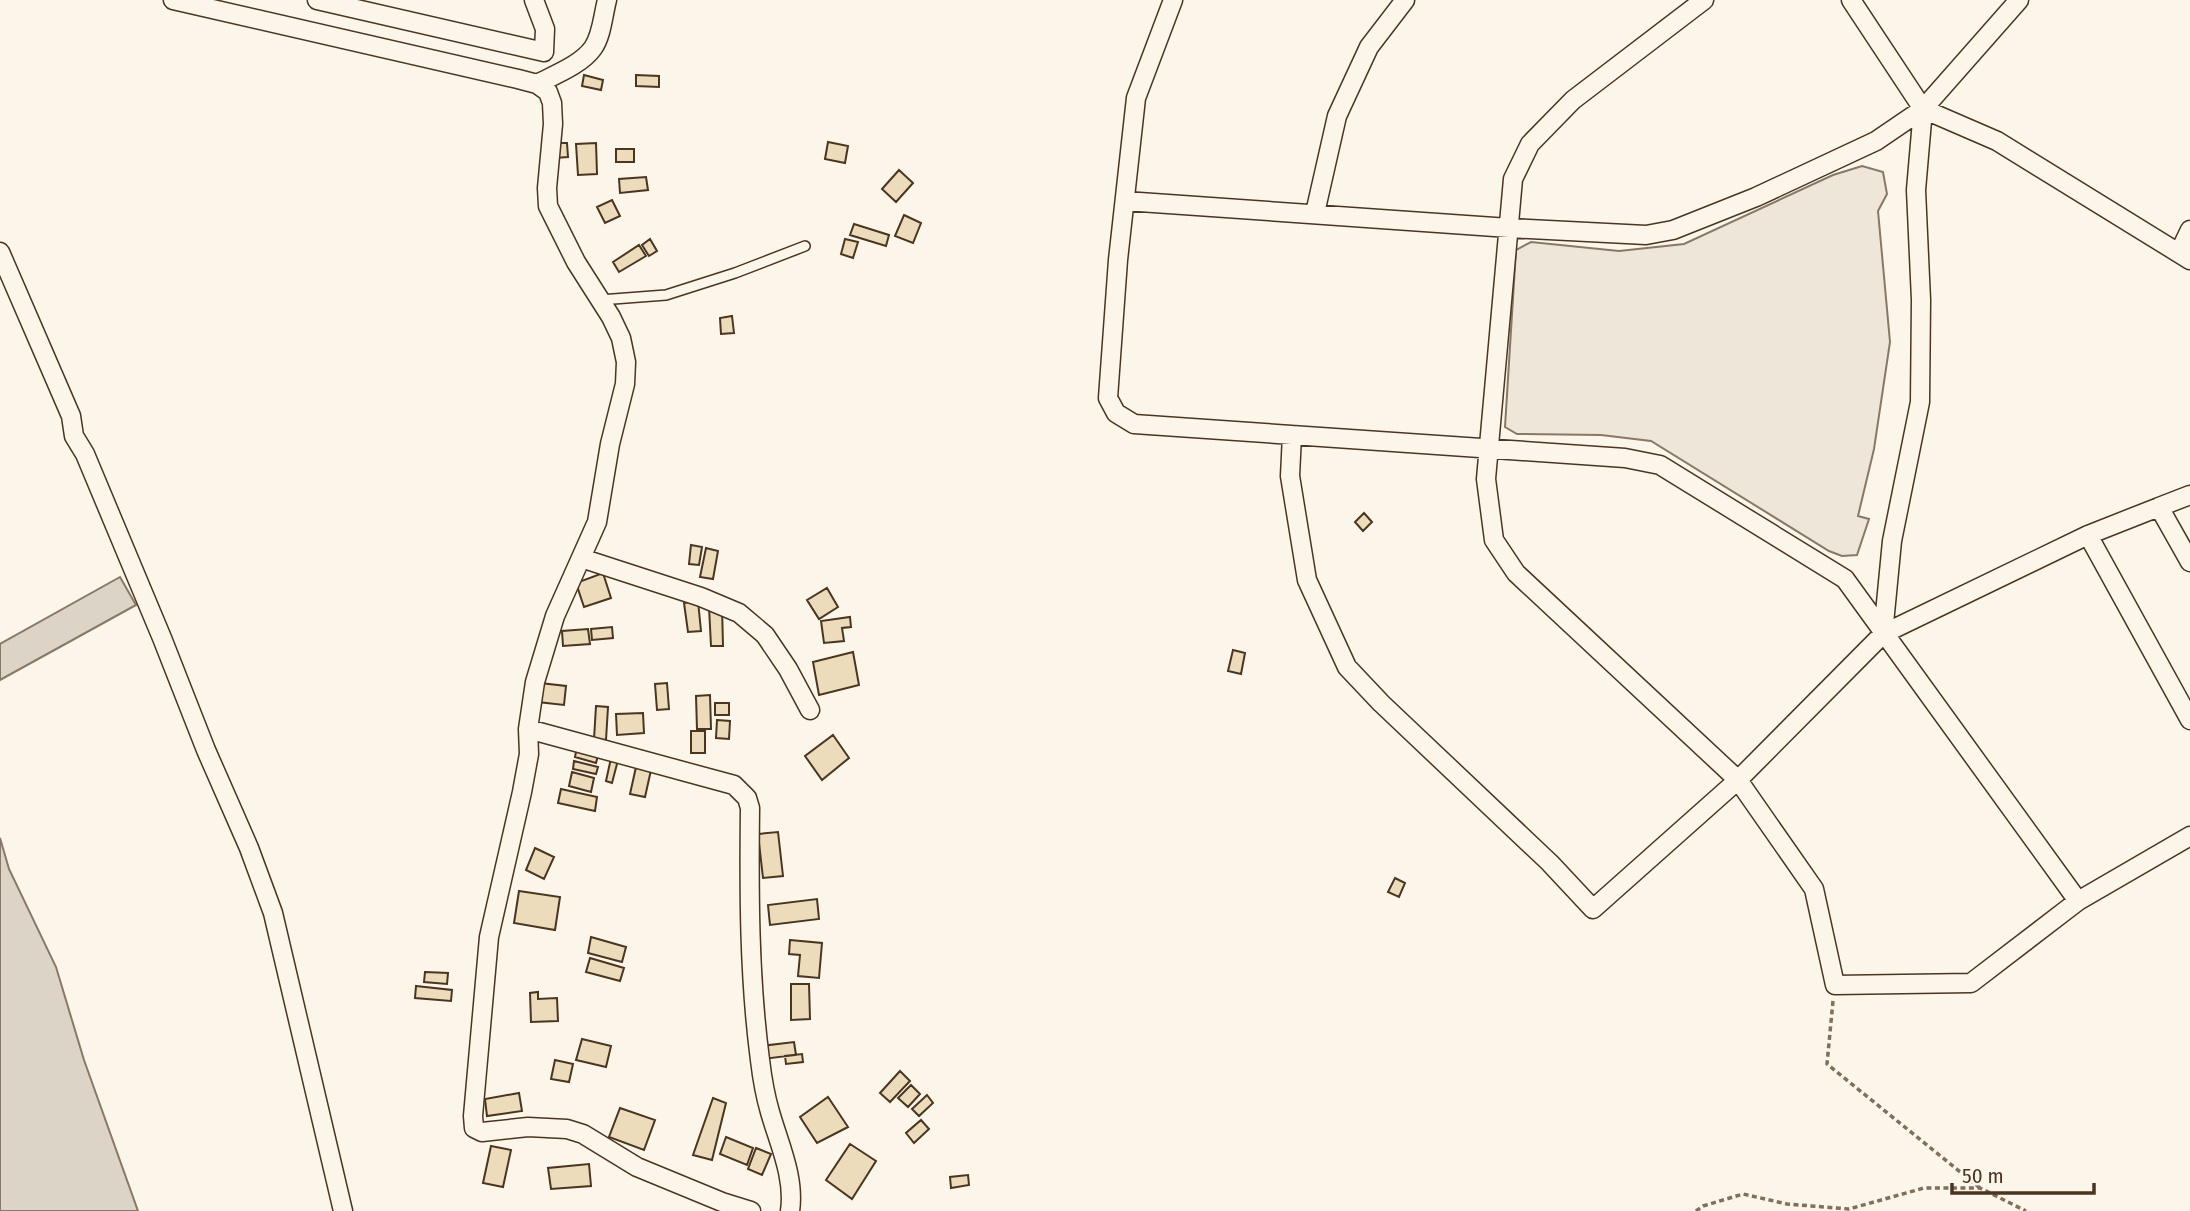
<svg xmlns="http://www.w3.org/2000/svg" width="2190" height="1211" viewBox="0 0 2190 1211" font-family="'Fira Sans Condensed',sans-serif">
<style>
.green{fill:#ede6d9;stroke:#887966;stroke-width:2}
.water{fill:#dcd4c6;stroke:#887966;stroke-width:2}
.building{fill:#ecdcbc;stroke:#4a3520;stroke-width:2}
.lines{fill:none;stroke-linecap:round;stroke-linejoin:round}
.lane-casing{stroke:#4a3520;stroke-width:12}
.street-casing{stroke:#4a3520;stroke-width:21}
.path{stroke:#7f6f5c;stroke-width:3.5;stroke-dasharray:5 3.5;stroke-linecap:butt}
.lane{stroke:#fbf6e9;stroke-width:9}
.street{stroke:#fbf6e9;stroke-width:18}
</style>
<rect width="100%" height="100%" fill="#fbf6e9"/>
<path class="green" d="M 1862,166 L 1883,172 L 1887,194 L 1878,211 L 1890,342 L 1874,449 L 1858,516 L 1869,519 L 1857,555 L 1842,556 L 1829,551 L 1651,441 L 1601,435 L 1517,434 L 1505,427 L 1516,250 L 1531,242 L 1619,251 L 1684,244 L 1833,175 Z"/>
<path class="water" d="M 120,577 L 136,605 L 0,680 L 0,644 Z
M 0,838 L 9,869 L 56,967 L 84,1060 L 138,1211 L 0,1211 Z"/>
<path class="building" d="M 584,75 L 603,80 L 601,90 L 582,86 Z
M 636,75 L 659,76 L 659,87 L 636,86 Z
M 828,142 L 848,146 L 845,163 L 825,159 Z
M 555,143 L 567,143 L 568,157 L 555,158 Z
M 596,143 L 597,174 L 578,175 L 576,144 Z
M 616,149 L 634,149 L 634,162 L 616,162 Z
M 899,170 L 913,183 L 896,202 L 882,189 Z
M 646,177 L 648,190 L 620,193 L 619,179 Z
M 612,200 L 620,216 L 605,223 L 597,207 Z
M 904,215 L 921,223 L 913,243 L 895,236 Z
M 854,224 L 889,235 L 886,246 L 850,235 Z
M 650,239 L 657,251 L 649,256 L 642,245 Z
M 845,239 L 858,242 L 853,258 L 841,254 Z
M 639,245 L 646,256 L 619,272 L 613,262 Z
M 732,316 L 734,333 L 721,334 L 720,318 Z
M 1364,513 L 1372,522 L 1363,531 L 1355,522 Z
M 691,545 L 702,547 L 699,565 L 689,564 Z
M 706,548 L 718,551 L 713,579 L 700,577 Z
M 603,573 L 611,598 L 584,607 L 576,583 Z
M 827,588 L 838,607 L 819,619 L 807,600 Z
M 698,601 L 701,631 L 688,632 L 684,603 Z
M 722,606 L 723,646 L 711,646 L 709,607 Z
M 850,617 L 851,627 L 842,628 L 844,641 L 824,643 L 821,621 Z
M 612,627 L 613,638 L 592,640 L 591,629 Z
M 588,629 L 590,644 L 563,646 L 562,631 Z
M 1233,650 L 1245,653 L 1241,674 L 1228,671 Z
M 853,652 L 859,685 L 819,695 L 813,662 Z
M 540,683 L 566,686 L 564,705 L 538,702 Z
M 667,683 L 669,709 L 657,710 L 655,684 Z
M 710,695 L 711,729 L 697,729 L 696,696 Z
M 715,703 L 729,703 L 729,715 L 715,715 Z
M 596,706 L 608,707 L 606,740 L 594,739 Z
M 643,713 L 644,733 L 617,735 L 616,714 Z
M 717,720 L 730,721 L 729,739 L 716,738 Z
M 691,731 L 705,731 L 705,753 L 691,753 Z
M 833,735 L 849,758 L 822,780 L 805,756 Z
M 577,747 L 599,752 L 596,763 L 575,757 Z
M 611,758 L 618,760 L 612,783 L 606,781 Z
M 574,761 L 598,767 L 596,774 L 573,769 Z
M 636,767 L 651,770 L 645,797 L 630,794 Z
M 572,772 L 594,778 L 591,792 L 569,786 Z
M 561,789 L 597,797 L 595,811 L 558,803 Z
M 778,832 L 783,876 L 763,878 L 758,834 Z
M 535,848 L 554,857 L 544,879 L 526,870 Z
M 1395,878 L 1405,883 L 1399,897 L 1388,892 Z
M 519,891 L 560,897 L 555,930 L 514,923 Z
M 817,899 L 819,919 L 770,925 L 768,905 Z
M 591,937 L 626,947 L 622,962 L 588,953 Z
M 790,940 L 822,943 L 819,978 L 798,976 L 800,955 L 789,954 Z
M 590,958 L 624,968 L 620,981 L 586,972 Z
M 425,972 L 448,973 L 447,984 L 424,982 Z
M 791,984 L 809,984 L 810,1019 L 791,1020 Z
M 416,986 L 452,990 L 451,1001 L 415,998 Z
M 538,992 L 538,999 L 557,998 L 558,1021 L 531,1022 L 530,993 Z
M 582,1039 L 611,1046 L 606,1067 L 576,1060 Z
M 794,1042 L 796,1055 L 763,1059 L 761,1046 Z
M 802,1054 L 803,1062 L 786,1064 L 785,1056 Z
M 555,1060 L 573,1064 L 569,1082 L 551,1079 Z
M 900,1071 L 910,1081 L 890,1102 L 880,1093 Z
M 911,1085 L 920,1094 L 908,1107 L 898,1098 Z
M 519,1093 L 522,1111 L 487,1116 L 485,1099 Z
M 927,1095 L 933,1103 L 919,1116 L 912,1109 Z
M 828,1097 L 848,1127 L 817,1143 L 800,1117 Z
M 713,1098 L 726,1103 L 712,1160 L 693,1155 Z
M 620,1108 L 655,1120 L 644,1150 L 609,1137 Z
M 921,1120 L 929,1129 L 914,1143 L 906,1133 Z
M 726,1137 L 753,1148 L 747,1165 L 720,1154 Z
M 850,1144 L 876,1161 L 852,1199 L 826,1180 Z
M 491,1146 L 511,1150 L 503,1187 L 483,1183 Z
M 756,1148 L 771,1154 L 762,1175 L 748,1169 Z
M 589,1164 L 591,1186 L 551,1189 L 548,1168 Z
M 968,1175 L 969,1185 L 951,1188 L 950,1177 Z"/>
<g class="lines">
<g class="lane-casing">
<path id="lane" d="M 600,300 L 666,295 L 735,273 L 805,246"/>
</g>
<g class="street-casing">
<path id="street" d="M 173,0 L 518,79 L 537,84 L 548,92 L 552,103 L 553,124 L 547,188 L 548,206 L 576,262 L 611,317 L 621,338 L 626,362 L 625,384 L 610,444 L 597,522 L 555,616 L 535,682 L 528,729 L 529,754 L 522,792 L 489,937 L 473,1116 L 474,1128 L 482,1132 L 528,1127 L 567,1129 L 583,1134 L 637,1167 L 722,1202 L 751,1211
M 317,0 L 544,52 L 545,29 L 534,0
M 1173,0 L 1136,98 L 1118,260 L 1108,398 L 1116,413 L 1134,424 L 1625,458 L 1660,465 L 1845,579 L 2078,901
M 1851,0 L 1923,109 L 1997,141 L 2190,260
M 537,84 C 554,75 581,65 593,48 C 602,35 603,15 607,0
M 1125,201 L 1509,228 L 1646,235 L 1673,230 L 1756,197 L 1876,141 L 1923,109 L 2019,0
M 1315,213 L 1337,116 L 1369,47 L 1405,0
M 0,252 L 71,416 L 74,436 L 85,454 L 162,638 L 206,750 L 249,848 L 273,913 L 343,1211
M 2179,253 L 2190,230
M 1292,435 L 1290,476 L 1307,580 L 1347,667 L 1381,703 L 1550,863 L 1593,909 L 1738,780 L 1516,573 L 1494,540 L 1486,479 L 1513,179 L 1530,144 L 1573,100 L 1704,0
M 2159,507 L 2190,495
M 2088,535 L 2190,720
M 581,558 L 701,597 L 739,613 L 765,635 L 788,669 L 810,710
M 2190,562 L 2159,507 L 2088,535 L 1883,634 L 1738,780 L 1814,889 L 1835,985 L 1971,983 L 2078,901 L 2190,836
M 1883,634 L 1892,541 L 1920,402 L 1921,300 L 1916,190 L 1923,109
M 528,729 L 734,785 L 747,798 L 750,808 C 749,892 749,976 760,1060 C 762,1077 765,1095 770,1112 C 779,1144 795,1177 790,1211"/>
</g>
<path class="path" d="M 1833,1001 L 1827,1064 L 1980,1188
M 1696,1211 L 1703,1206 L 1743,1194 L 1787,1204 L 1849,1209 L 1924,1188 L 1980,1188 L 2026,1211"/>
<use href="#lane" class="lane"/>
<use href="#street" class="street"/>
</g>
<path d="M1952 1183v10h142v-10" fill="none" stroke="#4a3520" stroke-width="3.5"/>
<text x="1962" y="1183" font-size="21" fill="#4a3520" stroke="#fbf6e9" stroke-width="5" paint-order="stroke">50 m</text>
</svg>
